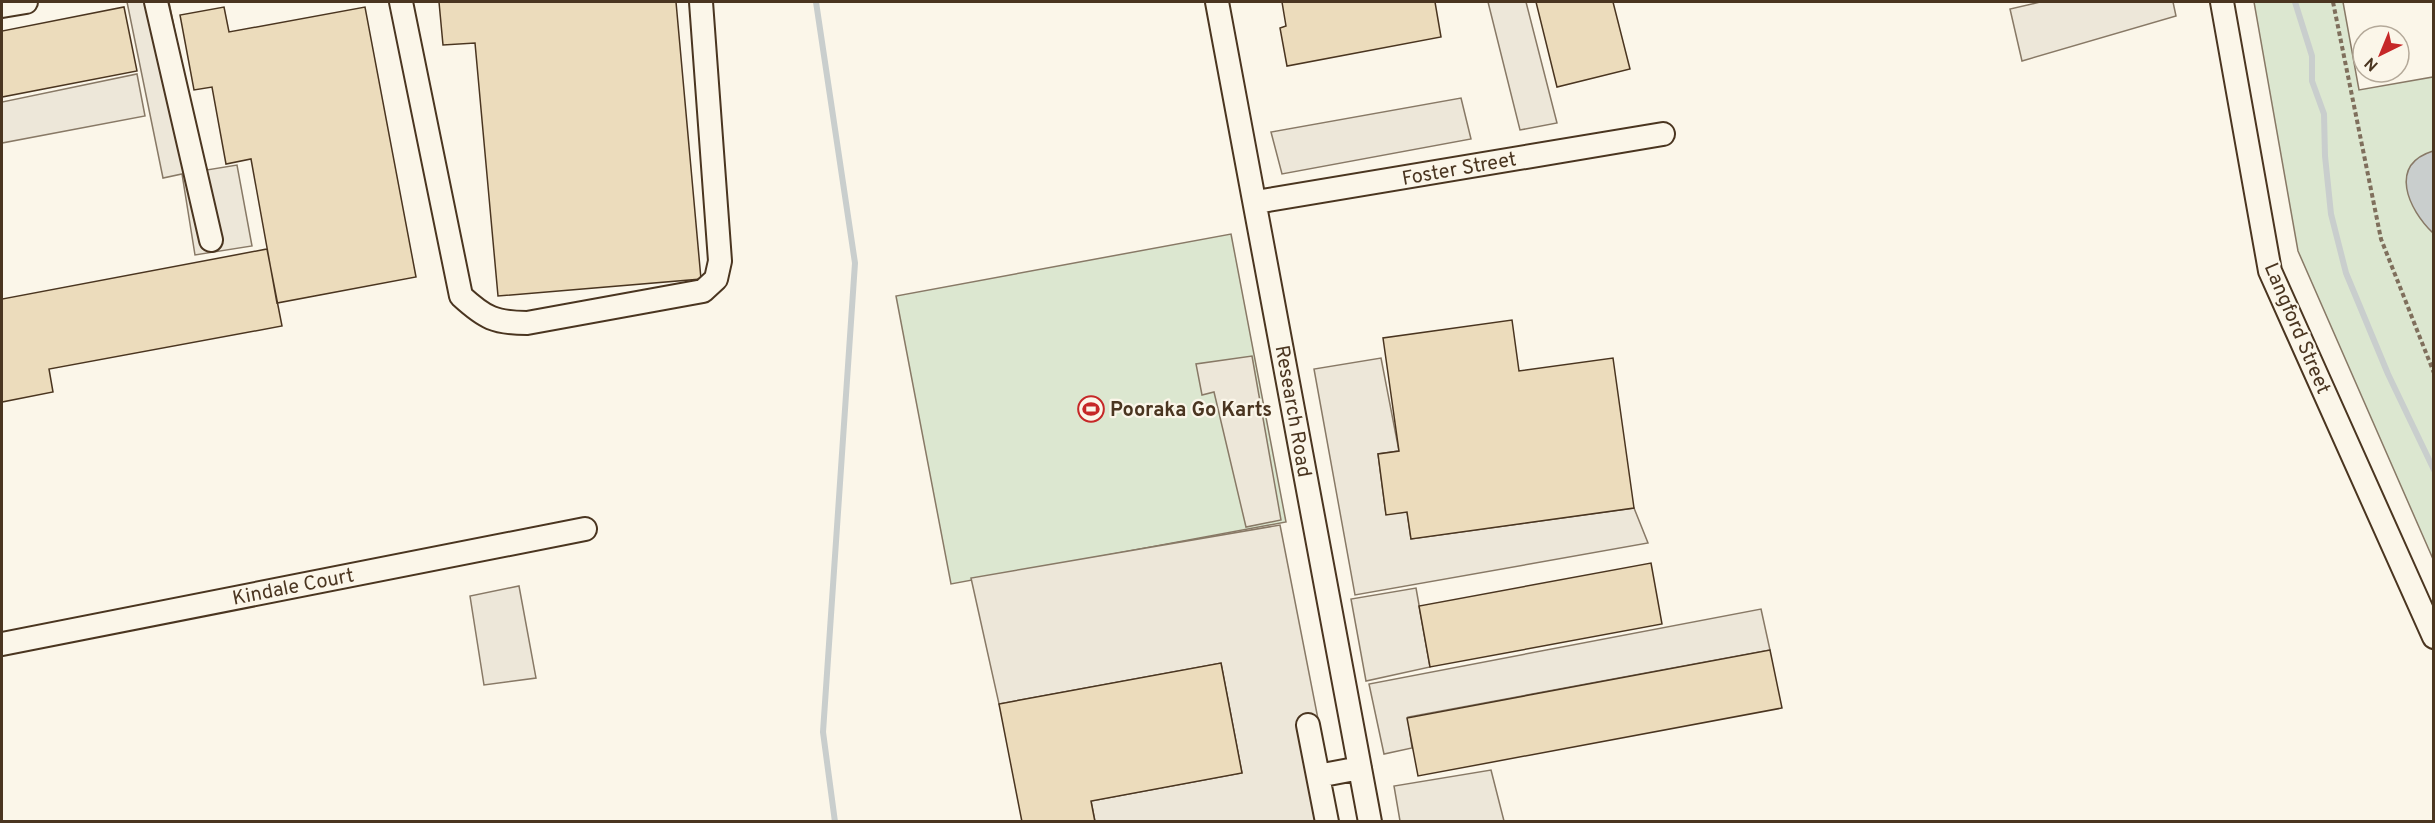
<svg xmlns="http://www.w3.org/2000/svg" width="2435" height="823" viewBox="0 0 2435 823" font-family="Overpass,sans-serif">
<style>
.green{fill:#dce7d0;stroke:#887966;stroke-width:1.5}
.parking{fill:#ede7d9;stroke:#887966;stroke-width:1.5}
.water{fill:#c9cecd;stroke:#887966;stroke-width:1.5}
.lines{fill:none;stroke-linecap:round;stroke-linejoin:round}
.stream{stroke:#c9cecd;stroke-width:6}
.building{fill:#ecdcbc;stroke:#4a3520;stroke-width:1.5}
.minor-casing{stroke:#4a3520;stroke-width:26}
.path{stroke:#7f6f5c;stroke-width:4;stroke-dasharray:4.5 3;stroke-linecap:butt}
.minor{stroke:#fbf6e9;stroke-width:22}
.labels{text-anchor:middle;stroke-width:4.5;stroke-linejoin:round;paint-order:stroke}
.street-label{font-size:20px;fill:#4a3520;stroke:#fbf6e9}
.poi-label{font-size:20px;font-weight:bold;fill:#4a3520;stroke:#fbf6e9;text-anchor:start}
</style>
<rect width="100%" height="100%" fill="#fbf6e9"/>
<path class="green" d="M 2254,2 L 2343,2 L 2359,90 L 2433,77 L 2433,559 L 2298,251 Z
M 1231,234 L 1286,522 L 951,584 L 896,296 Z"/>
<path class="parking" d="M 127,2 L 169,2 L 188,96 L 207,170 L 237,165 L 252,246 L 195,255 L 182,174 L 163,178 Z
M 1488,2 L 1526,2 L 1557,123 L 1520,130 Z
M 2040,2 L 2173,2 L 2176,16 L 2022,61 L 2010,9 Z
M 137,74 L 145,116 L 2,143 L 2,102 Z
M 1461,98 L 1471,139 L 1282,174 L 1271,132 Z
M 1252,356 L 1281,520 L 1246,527 L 1214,392 L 1202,395 L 1196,364 Z
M 1381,358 L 1399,451 L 1378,454 L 1386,514 L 1407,512 L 1411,539 L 1634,508 L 1648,543 L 1355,595 L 1314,369 Z
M 1280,525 L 1338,821 L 1095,821 L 1091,801 L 1242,773 L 1221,663 L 999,704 L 971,578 Z
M 519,586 L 536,678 L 484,685 L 470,596 Z
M 1416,588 L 1430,667 L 1366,681 L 1351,599 Z
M 1761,609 L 1770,650 L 1408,717 L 1412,748 L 1384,754 L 1369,684 Z
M 1491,770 L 1504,821 L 1400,821 L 1394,786 Z"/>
<path class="water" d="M 2433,151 L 2434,151 L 2433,233 C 2408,209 2388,165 2433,151 Z"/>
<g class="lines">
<path class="stream" d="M 816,2 L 855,263 L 823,732 L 835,822
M 2295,2 L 2312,56 L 2312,81 L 2324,114 L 2325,156 L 2331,214 L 2346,273 L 2388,374 L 2434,470"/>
</g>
<path class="building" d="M 439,2 L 676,2 L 701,279 L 498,296 L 475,43 L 443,45 Z
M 1282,2 L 1435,2 L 1441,37 L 1287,66 L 1280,28 L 1286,26 Z
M 1536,2 L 1613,2 L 1630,69 L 1557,87 Z
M 124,7 L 137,71 L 2,97 L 2,31 Z
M 224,7 L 229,32 L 365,7 L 416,277 L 277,303 L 251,159 L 226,164 L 212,87 L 194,90 L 180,15 Z
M 267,249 L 282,326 L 49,369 L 53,392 L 2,402 L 2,299 Z
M 1512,320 L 1519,371 L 1613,358 L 1634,508 L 1411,539 L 1407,512 L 1386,515 L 1378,454 L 1399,451 L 1383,338 Z
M 1651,563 L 1662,624 L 1430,667 L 1419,606 Z
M 1770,650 L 1782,708 L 1418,776 L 1407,718 Z
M 1221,663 L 1242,773 L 1091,801 L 1095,822 L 1022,822 L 999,704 Z"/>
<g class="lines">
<g class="minor-casing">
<path id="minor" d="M 156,2 L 211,240
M 401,2 L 461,296 C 485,318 495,323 527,323 L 703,291 L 716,279 L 720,261 L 701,2
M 1217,2 L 1370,822
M 2222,2 L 2270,271 L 2434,637
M 2,6 L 26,2
M 1256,202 L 1663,134
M 2,644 L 585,529
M 1308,725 L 1327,822
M 1318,776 L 1360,768"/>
</g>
<path class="path" d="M 2333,2 L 2381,239 L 2434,373"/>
<use href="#minor" class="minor"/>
</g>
<defs>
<g id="stadium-ring" transform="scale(1.35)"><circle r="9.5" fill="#fbf6e9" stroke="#c62828" stroke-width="1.5"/><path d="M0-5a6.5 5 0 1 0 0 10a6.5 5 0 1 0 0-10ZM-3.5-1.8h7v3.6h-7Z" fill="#c62828"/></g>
</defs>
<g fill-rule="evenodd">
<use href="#stadium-ring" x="1091" y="409"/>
</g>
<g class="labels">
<g class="street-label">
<text transform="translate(1459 168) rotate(-10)" y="7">Foster Street</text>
<text transform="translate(2298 328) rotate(67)" y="7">Langford Street</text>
<text transform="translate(1294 411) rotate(80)" y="7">Research Road</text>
<text transform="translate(293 586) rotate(-11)" y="7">Kindale Court</text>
</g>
<g class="poi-label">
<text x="1110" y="416">Pooraka Go Karts</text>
</g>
</g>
<rect width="2435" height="823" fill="none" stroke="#4a3520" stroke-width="6"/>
<g transform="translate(2381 54) rotate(223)"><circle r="28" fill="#fbf6e9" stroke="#b4a999" stroke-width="1.5"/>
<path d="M0-4.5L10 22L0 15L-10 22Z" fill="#c62828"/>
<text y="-9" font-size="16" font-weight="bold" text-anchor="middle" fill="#4a3520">N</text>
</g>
</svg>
